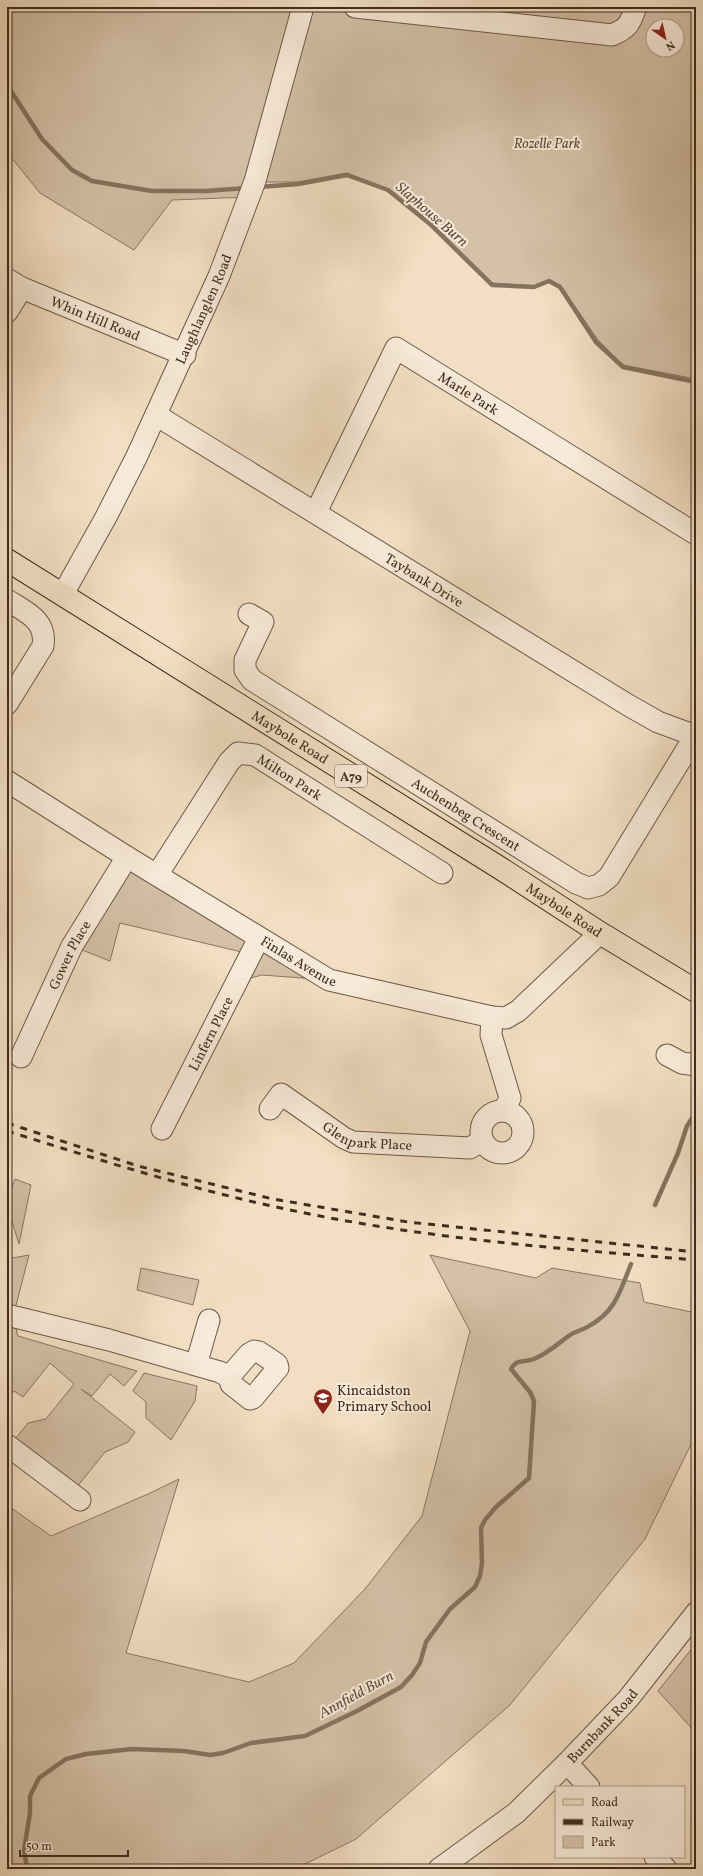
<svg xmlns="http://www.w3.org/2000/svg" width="703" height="1876" viewBox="0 0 703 1876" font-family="Vollkorn,serif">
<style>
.green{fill:#d4c1a7;stroke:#8a7662;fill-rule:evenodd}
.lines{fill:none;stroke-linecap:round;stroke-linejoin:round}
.stream{stroke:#86735f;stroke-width:4.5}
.minor-casing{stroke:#6c5947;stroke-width:23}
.major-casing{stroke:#402c1e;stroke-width:24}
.minor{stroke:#f7ead8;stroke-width:21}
.major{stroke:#f2dfc3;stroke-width:22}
.rail{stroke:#402c1e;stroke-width:3;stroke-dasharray:7 7;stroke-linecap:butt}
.labels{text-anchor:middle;stroke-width:4;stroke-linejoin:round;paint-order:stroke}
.shield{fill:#f7ead8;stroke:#776556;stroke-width:1}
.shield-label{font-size:13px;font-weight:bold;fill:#402c1e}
.park-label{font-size:14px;font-style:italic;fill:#5e4a39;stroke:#f7ead8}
.street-label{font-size:14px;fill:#402c1e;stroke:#f7ead8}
.poi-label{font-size:14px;fill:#402c1e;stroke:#f7ead8;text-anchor:start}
.water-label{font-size:15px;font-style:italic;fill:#634f3f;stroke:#f7ead8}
</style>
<rect width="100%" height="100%" fill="#f2dfc3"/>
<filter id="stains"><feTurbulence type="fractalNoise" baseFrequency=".005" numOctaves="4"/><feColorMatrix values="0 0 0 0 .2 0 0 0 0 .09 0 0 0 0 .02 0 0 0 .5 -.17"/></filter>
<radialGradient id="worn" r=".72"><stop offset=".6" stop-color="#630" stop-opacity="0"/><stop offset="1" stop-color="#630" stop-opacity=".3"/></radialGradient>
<path class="green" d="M 7,7 L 303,7 L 249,197 L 172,200 L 134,250 L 40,193 L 7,152 Z
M 306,7 L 696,7 L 696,379 L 623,365 L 598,340 L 561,286 L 549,280 L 533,286 L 493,283 L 431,223 L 388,189 L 347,173 L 298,182 L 257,182 ZM 653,26 L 677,26 L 677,50 L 653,50 Z
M 127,857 L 329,980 L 262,975 L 236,982 L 250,954 L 120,923 L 110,961 L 72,946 Z
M 15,1179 L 31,1185 L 19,1244 L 7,1205 L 7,1199 Z
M 29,1255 L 13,1317 L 18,1336 L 137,1371 L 124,1386 L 110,1374 L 92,1396 L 81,1389 L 135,1432 L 128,1442 L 105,1452 L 72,1493 L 9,1447 L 28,1423 L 46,1419 L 74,1384 L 50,1363 L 23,1397 L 14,1391 L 7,1399 L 7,1259 Z
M 430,1255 L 536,1278 L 552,1268 L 640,1283 L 644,1302 L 696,1313 L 696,1434 L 645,1539 L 510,1705 L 356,1839 L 295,1869 L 7,1869 L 7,1505 L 51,1536 L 148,1494 L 179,1479 L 126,1653 L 249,1682 L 294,1663 L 365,1589 L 422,1516 L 470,1331 Z
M 141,1268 L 199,1280 L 193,1305 L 137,1290 Z
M 144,1373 L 197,1386 L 195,1401 L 171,1440 L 146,1418 L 146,1402 L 133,1391 Z
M 694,1646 L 696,1648 L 696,1733 L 658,1691 Z"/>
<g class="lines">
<path class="stream" d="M 7,82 L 9,88 L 42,139 L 72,170 L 92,181 L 152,191 L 206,191 L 246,188
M 259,187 L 298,184 L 347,175 L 388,190 L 430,224 L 492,285 L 534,287 L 549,281 L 560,287 L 596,342 L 623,367 L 696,382
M 655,1205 L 678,1153 L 687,1126 L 696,1112
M 27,1869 L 24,1850 L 30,1813 L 30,1796 L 39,1778 L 66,1759 L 86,1754 L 132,1749 L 184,1751 L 210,1755 L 223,1753 L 251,1743 L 305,1736 L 357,1711 L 401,1687 L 412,1675 L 420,1663 L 426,1642 L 450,1609 L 475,1587 L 480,1576 L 482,1563 L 481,1528 L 485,1520 L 496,1507 L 529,1478 L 534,1401 L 530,1392 L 511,1369 C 517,1358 524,1363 534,1359 C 547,1354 559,1343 570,1335 C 576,1331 583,1330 589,1326 C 616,1311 620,1291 631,1264"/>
<g class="minor-casing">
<g id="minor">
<path d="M 355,7 L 612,35 C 629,28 630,23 636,7"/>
<path id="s1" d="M 7,279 L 22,288 L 185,355"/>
<path d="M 7,312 L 22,288"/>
<path id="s2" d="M 156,415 L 628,705 L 658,722 L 696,736"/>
<path id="s3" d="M 316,512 L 396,348 L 696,534"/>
<path id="s4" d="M 63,594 L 106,517 L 136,458 L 219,276 L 255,181 L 303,7"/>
<path d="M 7,600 C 26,612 47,620 43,646 L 7,704"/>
<path id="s5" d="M 249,614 L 263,622 L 245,660 L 245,670 L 252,680 L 576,883 L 588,888 L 599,885 L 609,877 L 695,736"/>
<path id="s6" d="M 7,781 L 127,857 L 329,980 L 492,1017 L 506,1018 L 518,1011 L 600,933"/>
<path id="s7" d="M 157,875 L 229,762 L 238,753 L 255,755 L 442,873"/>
<path d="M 492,1017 L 491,1035 L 510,1098 L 504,1111"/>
<path d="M 667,1055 L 682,1063 L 696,1065"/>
<path id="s8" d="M 21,1057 L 72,946 L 127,857"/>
<path id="s9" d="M 270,1109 L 281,1094 L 344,1138 L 353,1142 L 470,1148 L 483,1140"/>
<circle cx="502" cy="1132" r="21"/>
<path id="s10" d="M 162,1129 L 259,938"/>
<path d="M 7,1315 L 109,1340 L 220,1372 L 229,1377 L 231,1384 L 250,1399 L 253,1398 L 278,1368 L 277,1364 L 259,1352 L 254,1351 L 249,1354 L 229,1377"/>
<path d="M 196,1365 L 209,1320"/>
<path d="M 7,1445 L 80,1500"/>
<path d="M 567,1763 L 589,1787"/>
<path d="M 655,1857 L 666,1869"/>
<path id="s11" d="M 439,1869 L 516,1813 L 567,1763 L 628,1699 L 696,1613"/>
</g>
</g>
<g class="major-casing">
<g id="major">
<path id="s12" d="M 7,560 L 500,868 L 600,933 L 696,991"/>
</g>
</g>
<use href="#minor" class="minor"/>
<use href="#major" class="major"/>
<path class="rail" d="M 7,1123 L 138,1166 L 273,1199 L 408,1222 L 696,1252
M 7,1131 C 103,1161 200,1192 300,1212 C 430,1239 564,1249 696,1260"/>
</g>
<defs>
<g id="school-pin" transform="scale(1)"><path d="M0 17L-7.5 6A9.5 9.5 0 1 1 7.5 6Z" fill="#8f2418" stroke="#f7ead8"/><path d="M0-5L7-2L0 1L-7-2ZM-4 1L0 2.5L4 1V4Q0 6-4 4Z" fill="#fff"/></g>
</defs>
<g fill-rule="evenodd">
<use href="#school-pin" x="323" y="1398"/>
</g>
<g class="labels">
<rect class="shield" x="335" y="765" width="32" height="22" rx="3"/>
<g class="shield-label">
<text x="351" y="781">A79</text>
</g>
<g class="park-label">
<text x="547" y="148">Rozelle Park</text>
</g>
<g class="street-label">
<text dy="5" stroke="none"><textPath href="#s4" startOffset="318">Laughlanglen Road</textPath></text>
<text dy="5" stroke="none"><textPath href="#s1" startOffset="97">Whin Hill Road</textPath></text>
<text dy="5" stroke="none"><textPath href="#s3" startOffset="268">Marle Park</textPath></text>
<text dy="5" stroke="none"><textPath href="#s2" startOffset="315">Taybank Drive</textPath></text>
<text dy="5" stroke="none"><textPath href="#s12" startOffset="334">Maybole Road</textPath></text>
<text dy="5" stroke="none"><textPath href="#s7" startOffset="205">Milton Park</textPath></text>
<text dy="5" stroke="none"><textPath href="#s5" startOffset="333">Auchenbeg Crescent</textPath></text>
<text dy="5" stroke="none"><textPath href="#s12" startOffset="658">Maybole Road</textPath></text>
<text dy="5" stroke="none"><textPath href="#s8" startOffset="113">Gower Place</textPath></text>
<text dy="5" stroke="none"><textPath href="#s6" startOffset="343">Finlas Avenue</textPath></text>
<text dy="5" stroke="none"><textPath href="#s10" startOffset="107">Linfern Place</textPath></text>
<text dy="5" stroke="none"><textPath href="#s9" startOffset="118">Glenpark Place</textPath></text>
<text dy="5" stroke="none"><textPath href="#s11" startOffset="218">Burnbank Road</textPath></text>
</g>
<g class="poi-label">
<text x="337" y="1395">Kincaidston<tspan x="337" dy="16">Primary School</tspan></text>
</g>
<g class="water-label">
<text transform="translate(432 214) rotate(41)" y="5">Slaphouse Burn</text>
<text transform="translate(356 1694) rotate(-29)" y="5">Annfield Burn</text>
</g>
</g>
<rect width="703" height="1876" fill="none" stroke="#f2dfc3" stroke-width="24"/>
<rect x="8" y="8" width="687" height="1860" fill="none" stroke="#402c1e" stroke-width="2"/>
<rect x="12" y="12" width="679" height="1852" fill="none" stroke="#402c1e"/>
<rect x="555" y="1786" width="130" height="72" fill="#f7ead8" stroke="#ae9e8e"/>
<rect x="563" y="1799" width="20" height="6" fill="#f2dfc3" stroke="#ae9e8e"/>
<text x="591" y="1806" font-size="12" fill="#402c1e">Road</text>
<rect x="563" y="1819" width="20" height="6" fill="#402c1e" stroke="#ae9e8e"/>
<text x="591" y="1826" font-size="12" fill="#402c1e">Railway</text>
<rect x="563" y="1836" width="20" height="12" fill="#d4c1a7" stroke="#ae9e8e"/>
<text x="591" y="1846" font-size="12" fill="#402c1e">Park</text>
<g transform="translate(665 38) rotate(146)"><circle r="19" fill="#f7ead8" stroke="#ae9e8e"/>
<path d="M0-3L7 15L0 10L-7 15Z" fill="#8f2418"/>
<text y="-6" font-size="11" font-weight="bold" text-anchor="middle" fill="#402c1e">N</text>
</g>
<path d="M20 1850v6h108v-6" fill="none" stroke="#402c1e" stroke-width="2"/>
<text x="26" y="1850" font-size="12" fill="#402c1e" stroke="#f7ead8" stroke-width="3" paint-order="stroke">50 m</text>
<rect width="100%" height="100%" filter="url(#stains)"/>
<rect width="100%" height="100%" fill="url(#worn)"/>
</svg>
